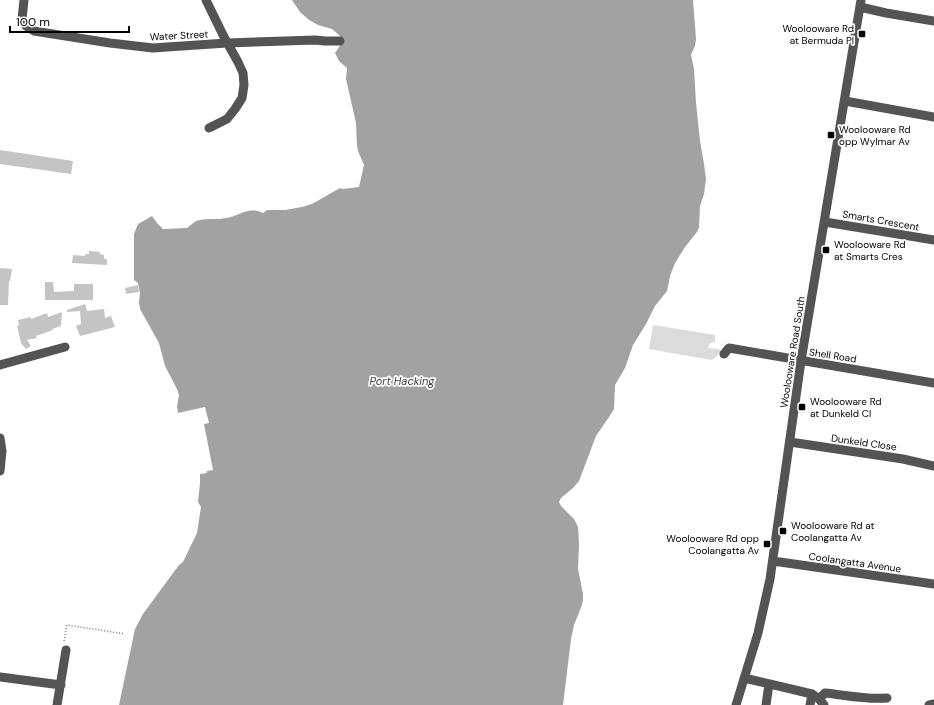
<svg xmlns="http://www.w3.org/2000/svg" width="934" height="705" viewBox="0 0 934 705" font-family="'DM Sans',sans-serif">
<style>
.green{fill:#dbdbdb}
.water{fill:#a2a2a2}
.building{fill:#c4c4c4}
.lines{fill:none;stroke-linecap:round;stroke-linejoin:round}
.path{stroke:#767676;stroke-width:1.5;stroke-dasharray:1 2;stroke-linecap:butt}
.minor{stroke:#545454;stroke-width:9}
.poi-dot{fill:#000;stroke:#fff;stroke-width:1.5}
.labels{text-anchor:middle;stroke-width:3.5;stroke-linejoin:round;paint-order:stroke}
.poi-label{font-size:10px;fill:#000;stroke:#fff;text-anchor:start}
.street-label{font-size:10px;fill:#000;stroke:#fff}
.water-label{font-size:11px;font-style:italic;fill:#434343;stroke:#fff}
</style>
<rect width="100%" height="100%" fill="#fff"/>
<path class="green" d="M 653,325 L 715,335 L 715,342 L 710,343 L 708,348 L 718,349 L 721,351 L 717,356 L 712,360 L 649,349 Z"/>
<path class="water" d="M 292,0 L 693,0 L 696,39 L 695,46 L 692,52 L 691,55 L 694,69 L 696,103 L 700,141 L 704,164 L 706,179 L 704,194 L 700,206 L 699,227 L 697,232 L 685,247 L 675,263 L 670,276 L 667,291 L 655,306 L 646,324 L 633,345 L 625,368 L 615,385 L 614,409 L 611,414 L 596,436 L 579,481 L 573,488 L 561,498 L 559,502 L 561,506 L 574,519 L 578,527 L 579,544 L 578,569 L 583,594 L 583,600 L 582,605 L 574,625 L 571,639 L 563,705 L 119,705 L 135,629 L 143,614 L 162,588 L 179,565 L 183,562 L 197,533 L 201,507 L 198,502 L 200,483 L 200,474 L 207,473 L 207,471 L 213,470 L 204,424 L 209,423 L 205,407 L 178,413 L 177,406 L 179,395 L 177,389 L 165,366 L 159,343 L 140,309 L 139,302 L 140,293 L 138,283 L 134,280 L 134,234 L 138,224 L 152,216 L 157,223 L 163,229 L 187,228 L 196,221 L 200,220 C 209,218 217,220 226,218 C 240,216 247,206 263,213 L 267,210 L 285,210 L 302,207 L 312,204 L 340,188 L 343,189 L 359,187 L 364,165 L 358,151 L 357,145 L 356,123 L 346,79 L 347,68 L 339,61 L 335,53 L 341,44 L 340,36 L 332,29 L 318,25 L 309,20 L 300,12 Z"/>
<path class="building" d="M 0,150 L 73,161 L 71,174 L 0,164 Z
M 89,251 L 100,252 L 100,254 L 104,255 L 104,259 L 107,259 L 107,265 L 72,263 L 73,255 L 85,256 L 85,254 L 89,254 Z
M 0,268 L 12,269 L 10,281 L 9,281 L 8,305 L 0,305 Z
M 45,282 L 53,282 L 54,292 L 74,291 L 74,284 L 93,284 L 93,300 L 45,300 Z
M 138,285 L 139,292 L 126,294 L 125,288 Z
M 85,304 L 87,311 L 104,309 L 105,318 L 111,316 L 115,327 L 80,336 L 76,326 L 81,324 L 80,311 L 67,312 L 67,310 Z
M 62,312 L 61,326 L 52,329 L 53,330 L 36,336 L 37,338 L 27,340 L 31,346 L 26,349 L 21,343 L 17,326 L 19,325 L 18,320 L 31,317 L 31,319 L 47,313 L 48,317 Z"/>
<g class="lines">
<path class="path" d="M 64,641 L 67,625 L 125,634"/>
<path class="minor" d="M 24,0 L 22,19 L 26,26 L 34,31 L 110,43 L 153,48 L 167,47 L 227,43 L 315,40 L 325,41 L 340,41
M 206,0 L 224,37 L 238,62 L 243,73 L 244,85 L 242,98 L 235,109 L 227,119 L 209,128
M 860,7 L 886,13 L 934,21
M 845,101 L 934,117
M 825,222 L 934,240
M 724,354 L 729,348 L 934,383
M 0,365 L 65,347
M 0,438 L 2,451 L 0,471
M 790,442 L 903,459 L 934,466
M 773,561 L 934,584
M 0,677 L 61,685
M 744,678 L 812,694 L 819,699 L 824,705
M 819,699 L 825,693 C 845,695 867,700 887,698
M 57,705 L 66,650
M 736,705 L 758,633 L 770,579 L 801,361 L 861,0
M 766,705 L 769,684
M 810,705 L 812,694
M 929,705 L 934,704"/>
</g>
<g class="poi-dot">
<rect x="858" y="30" width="8" height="8" rx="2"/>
<rect x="827" y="131" width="8" height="8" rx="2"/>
<rect x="822" y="246" width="8" height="8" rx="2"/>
<rect x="798" y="403" width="8" height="8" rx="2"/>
<rect x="779" y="527" width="8" height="8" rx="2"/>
<rect x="763" y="540" width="8" height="8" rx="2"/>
</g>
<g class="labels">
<g class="poi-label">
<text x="854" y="32" text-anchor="end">Woolooware Rd<tspan x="854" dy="12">at Bermuda Pl</tspan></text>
<text x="839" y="133">Woolooware Rd<tspan x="839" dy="12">opp Wylmar Av</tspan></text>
<text x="834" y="248">Woolooware Rd<tspan x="834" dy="12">at Smarts Cres</tspan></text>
<text x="810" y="405">Woolooware Rd<tspan x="810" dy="12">at Dunkeld Cl</tspan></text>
<text x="791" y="529">Woolooware Rd at<tspan x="791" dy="12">Coolangatta Av</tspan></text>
<text x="759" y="542" text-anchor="end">Woolooware Rd opp<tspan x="759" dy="12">Coolangatta Av</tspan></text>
</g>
<g class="street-label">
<text transform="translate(179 35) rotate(-3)" y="4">Water Street</text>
<text transform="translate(881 220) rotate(10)" y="4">Smarts Crescent</text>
<text transform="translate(792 352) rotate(-81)" y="4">Woolooware Road South</text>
<text transform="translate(833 355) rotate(9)" y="4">Shell Road</text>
<text transform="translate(864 442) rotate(8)" y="4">Dunkeld Close</text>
<text transform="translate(855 562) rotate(8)" y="4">Coolangatta Avenue</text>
</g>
<g class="water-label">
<text x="402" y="385">Port Hacking</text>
</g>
</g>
<path d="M10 26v6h119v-6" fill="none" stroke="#000000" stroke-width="2"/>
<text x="16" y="26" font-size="12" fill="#000000" stroke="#ffffff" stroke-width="3" paint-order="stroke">100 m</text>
</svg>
